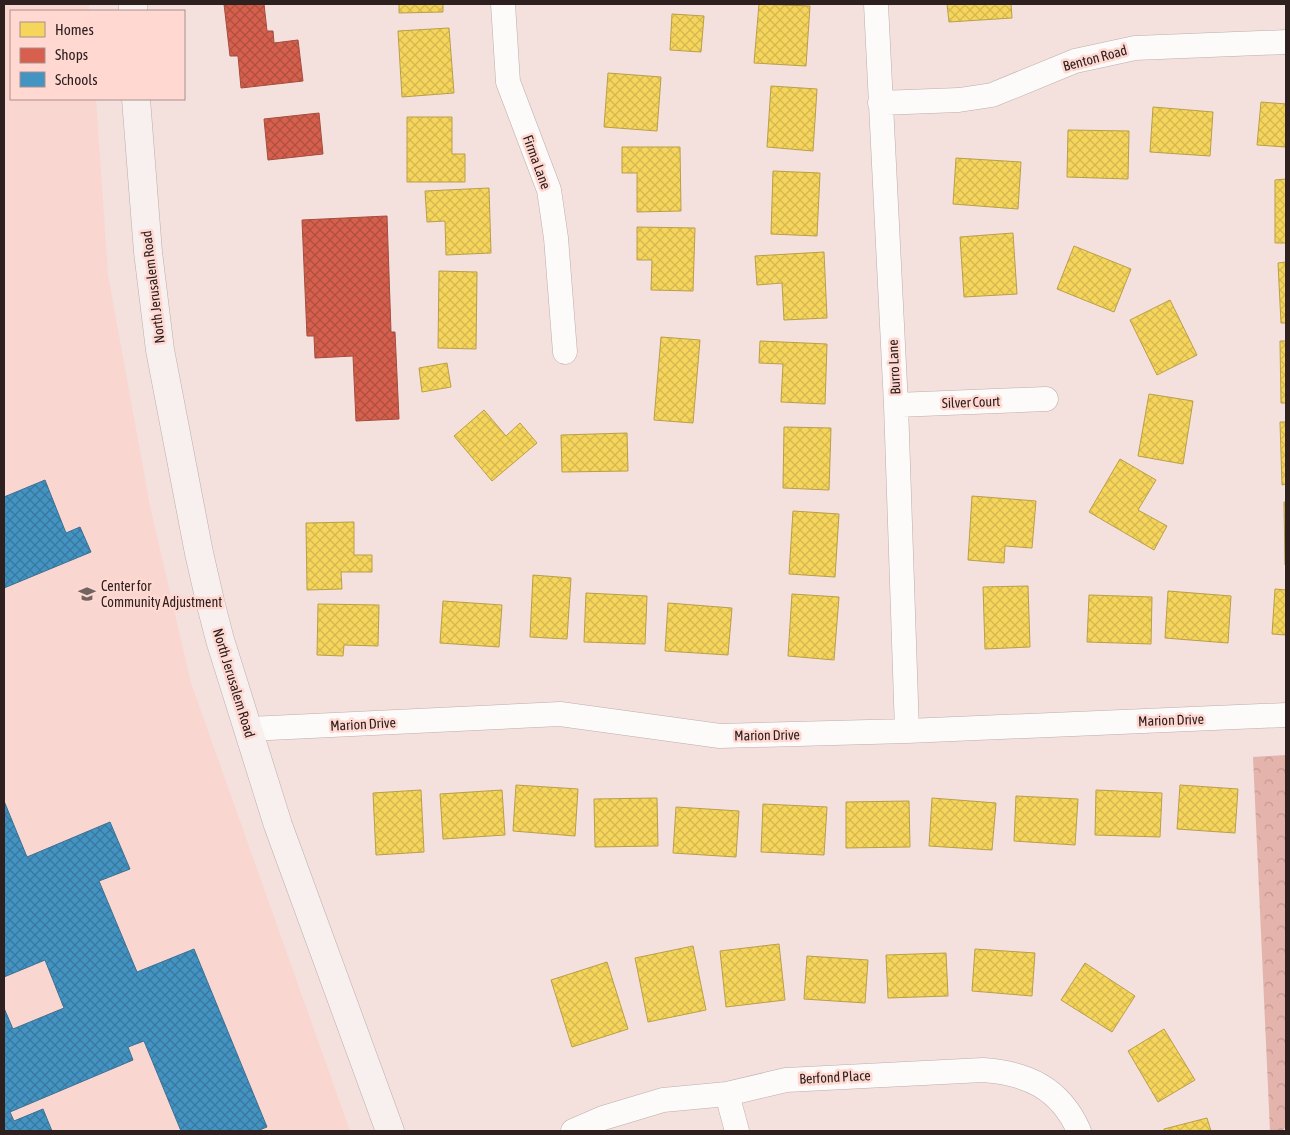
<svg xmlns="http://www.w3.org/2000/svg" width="1290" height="1135" viewBox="0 0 1290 1135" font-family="'Asap Condensed',sans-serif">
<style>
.built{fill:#f9d6d0}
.forest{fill:url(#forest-crowns)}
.homes{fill:url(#homes-cross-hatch);stroke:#ba9f49}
.shops{fill:url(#shops-cross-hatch);stroke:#a34d3f}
.schools{fill:url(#schools-cross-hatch);stroke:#3c7092}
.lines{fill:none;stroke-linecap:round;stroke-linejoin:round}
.street-casing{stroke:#bcadaa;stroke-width:25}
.secondary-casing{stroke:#bcadaa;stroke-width:29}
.street{stroke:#fdfafa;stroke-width:24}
.secondary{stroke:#f7f0ef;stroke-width:28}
.labels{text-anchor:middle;stroke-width:5;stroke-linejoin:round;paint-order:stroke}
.street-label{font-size:14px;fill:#2d201e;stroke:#ffd8d2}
.poi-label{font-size:14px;fill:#2d201e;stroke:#ffd8d2;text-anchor:start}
</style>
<defs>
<pattern id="forest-crowns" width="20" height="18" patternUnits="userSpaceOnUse" patternTransform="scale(1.25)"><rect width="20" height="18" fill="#e4b3ac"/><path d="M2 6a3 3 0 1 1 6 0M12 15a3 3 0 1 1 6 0" fill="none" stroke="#c49a94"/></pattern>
<pattern id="homes-cross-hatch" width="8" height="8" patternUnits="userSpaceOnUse" patternTransform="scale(1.25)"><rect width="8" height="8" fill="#f6d55c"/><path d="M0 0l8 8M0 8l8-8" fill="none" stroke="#d3b750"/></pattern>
<pattern id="shops-cross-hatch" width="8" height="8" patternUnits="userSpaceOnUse" patternTransform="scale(1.25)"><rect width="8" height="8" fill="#d6604d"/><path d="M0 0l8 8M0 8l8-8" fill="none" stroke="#ae4f3f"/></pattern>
<pattern id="schools-cross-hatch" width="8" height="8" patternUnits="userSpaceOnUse" patternTransform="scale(1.25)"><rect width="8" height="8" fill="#4393c3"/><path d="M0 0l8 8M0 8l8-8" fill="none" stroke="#38789e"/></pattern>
</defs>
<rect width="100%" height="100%" fill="#f4e0dc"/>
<path class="built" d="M 4,4 L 89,4 L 89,11 L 11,11 L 11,99 L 96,99 L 108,275 L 150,506 L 191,683 L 350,1131 L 4,1131 Z"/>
<path class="forest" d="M 1286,755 L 1286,1127 L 1282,1131 L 1270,1131 L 1253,757 Z"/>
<path class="homes" d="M 399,4 L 443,4 L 443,12 L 399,13 Z
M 759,4 L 810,6 L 806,66 L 754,63 Z
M 947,4 L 1011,4 L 1012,18 L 949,22 Z
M 672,14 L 704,16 L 701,52 L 670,50 Z
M 449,28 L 454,93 L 402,97 L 398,31 Z
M 608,73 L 661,77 L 657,131 L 604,127 Z
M 771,86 L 817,89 L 813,151 L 767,147 Z
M 1261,102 L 1286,104 L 1286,147 L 1257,145 Z
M 1153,107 L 1213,112 L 1210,156 L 1150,152 Z
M 407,117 L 452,117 L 452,154 L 465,154 L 465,182 L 407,182 Z
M 1068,130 L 1129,131 L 1128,179 L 1067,177 Z
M 622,147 L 680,147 L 681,211 L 637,212 L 637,173 L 622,173 Z
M 956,158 L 1021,162 L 1018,209 L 953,204 Z
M 773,171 L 820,173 L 817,236 L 771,234 Z
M 1286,179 L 1286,243 L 1275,243 L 1275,180 Z
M 489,188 L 491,253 L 446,255 L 445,221 L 427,222 L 425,191 Z
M 637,227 L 695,228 L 693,291 L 651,290 L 652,260 L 637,260 Z
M 1013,233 L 1017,294 L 964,297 L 960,237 Z
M 1074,246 L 1131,269 L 1114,312 L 1057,289 Z
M 824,252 L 827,318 L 784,320 L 782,283 L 757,285 L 755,256 Z
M 1286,262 L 1286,323 L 1281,323 L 1278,263 Z
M 439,271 L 477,272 L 476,349 L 438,348 Z
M 1170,300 L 1197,355 L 1157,375 L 1130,320 Z
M 661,337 L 700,340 L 693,423 L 654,420 Z
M 760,341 L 827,344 L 825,404 L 781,402 L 783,364 L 759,363 Z
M 1280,341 L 1286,341 L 1286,403 L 1281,403 Z
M 447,363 L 451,387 L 422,392 L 419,368 Z
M 1149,394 L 1193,401 L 1183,464 L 1138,456 Z
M 484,410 L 506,436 L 520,423 L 537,443 L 492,481 L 454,436 Z
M 1280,422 L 1286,422 L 1286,484 L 1282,485 Z
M 784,427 L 831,428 L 829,490 L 783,488 Z
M 627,433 L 628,471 L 562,472 L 561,435 Z
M 1120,459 L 1156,480 L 1138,510 L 1167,526 L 1154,550 L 1089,512 Z
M 972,496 L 1036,501 L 1032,548 L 1005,546 L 1004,563 L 968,560 Z
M 1284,502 L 1286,502 L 1286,565 L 1285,565 Z
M 793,511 L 839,514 L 835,577 L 789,574 Z
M 354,522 L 354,555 L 372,555 L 372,572 L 341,572 L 342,589 L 307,590 L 306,523 Z
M 533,575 L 571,578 L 567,639 L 530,637 Z
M 1028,586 L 1030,647 L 985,649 L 983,587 Z
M 1275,589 L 1286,590 L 1286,635 L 1272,634 Z
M 1168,591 L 1231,596 L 1228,643 L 1165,638 Z
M 586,593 L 647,596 L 645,644 L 584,642 Z
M 792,594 L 839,597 L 834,660 L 788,656 Z
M 1089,595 L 1152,597 L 1151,644 L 1087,642 Z
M 443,601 L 502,605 L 499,647 L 440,643 Z
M 668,603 L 732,608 L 728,655 L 665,651 Z
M 318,604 L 379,605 L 378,646 L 344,645 L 343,656 L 317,655 Z
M 516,785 L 578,789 L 575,836 L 513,831 Z
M 1180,785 L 1238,789 L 1235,833 L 1177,829 Z
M 421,790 L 424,852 L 376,855 L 373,793 Z
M 502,790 L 505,835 L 443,839 L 440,794 Z
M 1096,790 L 1162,793 L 1160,837 L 1095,835 Z
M 1016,796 L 1078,799 L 1075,845 L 1014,841 Z
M 657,798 L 658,846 L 595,847 L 594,799 Z
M 932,798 L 996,803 L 992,850 L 929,846 Z
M 909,801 L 910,847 L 846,848 L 846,802 Z
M 763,804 L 827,807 L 824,855 L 761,852 Z
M 676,807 L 739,811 L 736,857 L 673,853 Z
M 779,944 L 785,1000 L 726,1007 L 720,951 Z
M 693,946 L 706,1010 L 648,1022 L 635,958 Z
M 975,949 L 1035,953 L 1032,996 L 972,991 Z
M 946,953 L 948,996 L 888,998 L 886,955 Z
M 807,956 L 868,960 L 865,1003 L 804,999 Z
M 607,962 L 628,1029 L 572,1047 L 551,980 Z
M 1085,963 L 1135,996 L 1112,1032 L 1061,1000 Z
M 1164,1029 L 1195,1080 L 1158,1102 L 1128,1051 Z
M 1207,1118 L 1211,1131 L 1164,1131 L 1164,1129 Z"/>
<path class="shops" d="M 224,4 L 264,4 L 267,31 L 273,31 L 274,43 L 298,40 L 303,81 L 241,88 L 238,56 L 230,56 Z
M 319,113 L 323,154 L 268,160 L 264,119 Z
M 387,216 L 391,332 L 395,332 L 399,419 L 356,421 L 353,356 L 315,358 L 314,336 L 307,336 L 302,220 Z"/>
<path class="schools" d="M 45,480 L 66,533 L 80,527 L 91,552 L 4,588 L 4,497 Z
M 4,801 L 27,857 L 110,822 L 130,869 L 99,881 L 137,972 L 194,949 L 267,1127 L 257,1131 L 181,1131 L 144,1041 L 128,1047 L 133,1060 L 10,1112 L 14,1121 L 43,1109 L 52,1131 L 4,1131 L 4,1008 L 13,1029 L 64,1008 L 45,960 L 4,977 Z"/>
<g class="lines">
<g class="street-casing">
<path id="street" d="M 503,4 L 508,82 L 549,190 L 556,238 L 565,352
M 876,4 L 896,405 L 907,731
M 880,103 L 959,100 L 992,95 L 1075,61 L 1135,48 L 1286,42
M 896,405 L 1046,399
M 248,729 L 560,714 L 720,736 L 907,731 L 1286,715
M 727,1094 L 737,1131
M 573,1131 L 603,1118 L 663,1100 L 727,1094 L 786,1080 L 983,1070 C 1027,1073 1060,1088 1079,1131"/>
</g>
<g class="secondary-casing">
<path id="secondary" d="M 133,4 L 133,11
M 136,99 L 148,252 L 160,350 L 199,553 L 210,601 L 220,640 L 278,825 L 390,1131"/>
</g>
<use href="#street" class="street"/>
<use href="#secondary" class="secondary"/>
</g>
<defs>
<g id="school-bare" transform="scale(1.35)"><path d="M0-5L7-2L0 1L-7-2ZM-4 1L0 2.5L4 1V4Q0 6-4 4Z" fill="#736360" stroke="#ffd8d2" stroke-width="2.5" paint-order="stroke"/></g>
</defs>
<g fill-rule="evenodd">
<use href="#school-bare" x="87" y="594"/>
</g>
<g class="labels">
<g class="street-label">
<text transform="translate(1095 58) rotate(-15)" y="5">Benton Road</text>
<text transform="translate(537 162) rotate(70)" y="5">Firma Lane</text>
<text transform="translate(153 287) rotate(-97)" y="5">North Jerusalem Road</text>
<text transform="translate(894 367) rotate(-93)" y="5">Burro Lane</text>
<text transform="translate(971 402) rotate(-2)" y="5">Silver Court</text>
<text transform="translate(234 683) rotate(73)" y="5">North Jerusalem Road</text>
<text transform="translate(1171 720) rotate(-2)" y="5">Marion Drive</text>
<text transform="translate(363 724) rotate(-3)" y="5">Marion Drive</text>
<text transform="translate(767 735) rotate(-1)" y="5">Marion Drive</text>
<text transform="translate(835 1077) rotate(-3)" y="5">Berfond Place</text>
</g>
<g class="poi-label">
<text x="101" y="591">Center for<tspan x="101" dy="16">Community Adjustment</tspan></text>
</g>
</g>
<rect width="1290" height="1135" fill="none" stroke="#2d201e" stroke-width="10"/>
<rect x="10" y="10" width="175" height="90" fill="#ffd8d2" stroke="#ab8e8a"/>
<rect x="20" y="22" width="25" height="15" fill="#f6d55c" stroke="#ab8e8a"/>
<text x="55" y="35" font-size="15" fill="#2d201e">Homes</text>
<rect x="20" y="48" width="25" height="15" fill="#d6604d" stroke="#ab8e8a"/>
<text x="55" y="60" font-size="15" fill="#2d201e">Shops</text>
<rect x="20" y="72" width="25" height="15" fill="#4393c3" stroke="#ab8e8a"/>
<text x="55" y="85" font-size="15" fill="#2d201e">Schools</text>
</svg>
